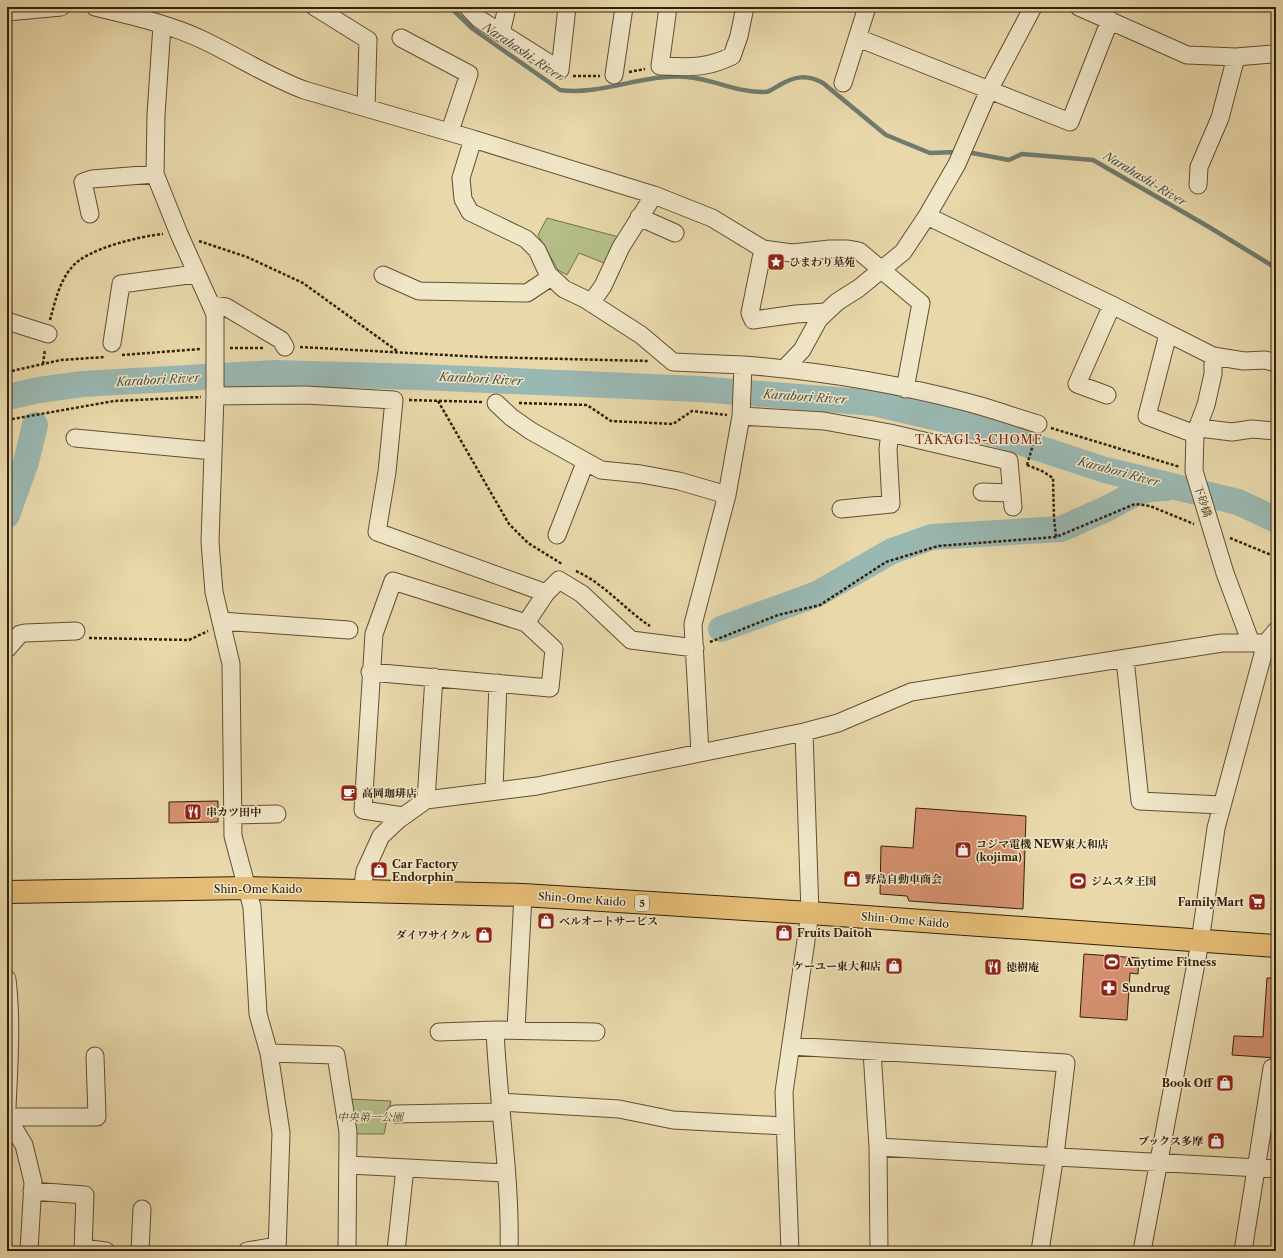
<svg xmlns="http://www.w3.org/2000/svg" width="1283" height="1258" viewBox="0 0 1283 1258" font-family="'Libre Caslon Text','Noto Serif JP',serif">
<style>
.green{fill:#b5bf88;stroke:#74704a}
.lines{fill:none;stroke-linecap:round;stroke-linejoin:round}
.stream{stroke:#707b6f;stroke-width:4.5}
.river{stroke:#9ab8b2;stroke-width:26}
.building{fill:#d5916f;stroke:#32200b}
.minor-casing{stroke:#604e33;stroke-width:19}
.major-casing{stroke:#32200b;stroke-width:24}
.path{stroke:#32200b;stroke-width:2.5;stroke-dasharray:3 2;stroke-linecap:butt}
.minor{stroke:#f0e6c8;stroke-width:17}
.major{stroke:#e4bc75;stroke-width:22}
.labels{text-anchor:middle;stroke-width:3;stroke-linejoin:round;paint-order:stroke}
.shield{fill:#f0e6c8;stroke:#6b5b44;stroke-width:1}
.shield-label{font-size:10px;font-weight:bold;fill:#32200b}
.poi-label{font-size:11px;font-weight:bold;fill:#32200b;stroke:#f0e6c8;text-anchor:start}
.street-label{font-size:11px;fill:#32200b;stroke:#f0e6c8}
.park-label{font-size:11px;font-style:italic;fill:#53482a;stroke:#f0e6c8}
.water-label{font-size:12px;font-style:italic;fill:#514e3d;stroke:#f0e6c8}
.neighbourhood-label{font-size:12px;letter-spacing:1px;fill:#7a1f14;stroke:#f0e6c8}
</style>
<rect width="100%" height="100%" fill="#e8d8aa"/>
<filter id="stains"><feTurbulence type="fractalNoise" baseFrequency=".005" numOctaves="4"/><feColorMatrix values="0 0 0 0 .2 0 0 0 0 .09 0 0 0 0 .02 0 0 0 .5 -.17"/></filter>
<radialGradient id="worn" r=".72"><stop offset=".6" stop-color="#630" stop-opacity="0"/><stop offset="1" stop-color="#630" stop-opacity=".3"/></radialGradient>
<path class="green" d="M 547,218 L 619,237 L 604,263 L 579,253 L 567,275 L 558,270 L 538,235 Z
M 349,1099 L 391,1101 L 384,1134 L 354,1134 Z"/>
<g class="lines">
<path class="stream" d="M 450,7 L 473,29 L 560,90 C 601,96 644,73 687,77 C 713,79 738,93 765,92 C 770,92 774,88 778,86 C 794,76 807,74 823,83 L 886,135 L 930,153 L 957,152
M 967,152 L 1009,160 L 1022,154 L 1093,160 L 1209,227 L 1276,268"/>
<path class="river" d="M 7,397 L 39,390 L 83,384 L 275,373 L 420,377 L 699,389 L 874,403 L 968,425 L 1105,470 L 1238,502 L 1276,520
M 7,515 L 26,462 L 35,425
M 721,629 L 817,594 L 892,551 L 932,537 L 1061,529 L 1106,509 L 1136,493 L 1149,489 L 1166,488"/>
</g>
<path class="building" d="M 218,801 L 218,822 L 169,823 L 169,802 Z
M 916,808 L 1026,816 L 1023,909 L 909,901 L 907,896 L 880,894 L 881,846 L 913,848 Z
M 1084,954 L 1139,958 L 1138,974 L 1130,973 L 1127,1020 L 1080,1017 Z
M 1267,978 L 1276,978 L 1276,1058 L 1232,1055 L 1234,1036 L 1263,1037 Z"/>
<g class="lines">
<g class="minor-casing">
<path id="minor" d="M 95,7 C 132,16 169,24 203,40 C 237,56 269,77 304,90 L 473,139 L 461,178 L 463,199 L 470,212 L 526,239 L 537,250 L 548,274 L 564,289 L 585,299 L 641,335 L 673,362 L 743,365 L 741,416 L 727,495 L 693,624 L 700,753 L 804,732 L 838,723 L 911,692 L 1222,643 L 1266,643 L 1276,631
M 315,7 L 368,40 L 366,108
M 468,7 L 479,19 L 560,70 L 567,7
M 668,7 L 660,66 C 689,67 705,69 732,56 L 739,36 L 745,7
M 1079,7 L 1187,55 L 1236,57 L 1272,54 L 1276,55
M 7,12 L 61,7
M 162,25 L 156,115 L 155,174 L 179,234 L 215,314 L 215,396 L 210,542 L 214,592 L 231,664 L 233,836 L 252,907 L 258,1014 L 269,1053 L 281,1133 L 277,1251
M 501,33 L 507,7
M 401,38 L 469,74 L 450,131
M 858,38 L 1070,122 L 1110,20
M 614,75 L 624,7
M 843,83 L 867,7
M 473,139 L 654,195 L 712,218 L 763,249 L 792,253 L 830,249 L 848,249 L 859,251 L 921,303 L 905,389
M 1198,185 L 1199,167 L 1220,118 L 1236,57
M 90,214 L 83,182 L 92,179 L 155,174
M 927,216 L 1112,305 L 1213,356 L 1213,374 L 1206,405 L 1195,434 L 1194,471 L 1225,573 L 1251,643
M 639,217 L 675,233
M 763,249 L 750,313 L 753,320 L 796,314 L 826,312
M 383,275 L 419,291 L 527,293 L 551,277
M 591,303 L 603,286 L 621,247 L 654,195
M 212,305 L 226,307 L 281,340 L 285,347
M 7,321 L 48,334
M 1168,334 L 1147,416 L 1195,434
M 112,343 L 121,284 L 196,274
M 1213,356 L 1244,361 L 1265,360 L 1276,363
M 743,365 C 818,371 893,383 966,402 C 990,408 1014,417 1038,424
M 785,368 L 802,350 L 819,319 L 837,302 L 859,288 L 903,252 L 927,216 L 957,164 L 989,90 L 1033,7
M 1107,395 L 1077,384 L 1112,305
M 215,396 L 305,395 L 394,400 L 387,472 L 377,532 L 546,593
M 496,403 L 511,417 L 531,431 L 601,470 L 641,474 L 679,481 L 727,495
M 741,416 L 824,421 L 890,433 L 1009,461 L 1013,507
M 1199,428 L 1232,432 L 1252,429 L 1276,431
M 75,438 L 213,451
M 982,492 L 1012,493
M 841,509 L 891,504 L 888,449 L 890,433
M 557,535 L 585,463
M 221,621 L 349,630
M 7,649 L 20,634 L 25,633 L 76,631
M 1125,659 L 1140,801 L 1221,805
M 370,672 L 550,688 L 554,649 L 526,623 L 546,593 L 559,580 L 582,594 L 631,640 L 695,648
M 494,790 L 498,683
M 426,800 L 434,677
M 232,815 L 277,814
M 403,816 L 363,810 L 374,634 L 393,581 L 526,623
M 362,891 L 365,871 L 381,836 L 398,820 L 426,800 L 537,786 L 700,753
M 7,979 C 12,1022 9,1064 7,1107
M 516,1029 L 523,895
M 439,1032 L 495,1030
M 791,1046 L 1066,1063 L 1055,1155 L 1040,1251
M 872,1051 L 878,1147 L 879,1251
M 269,1053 L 336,1055 L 348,1132 L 347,1251
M 500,1102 L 619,1109 L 673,1120 L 784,1126
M 395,1114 L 501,1112
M 7,1117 L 97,1117 L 95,1056
M 7,1117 L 24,1145 L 33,1182 L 29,1251
M 878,1147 L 1276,1169
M 349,1165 L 505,1173
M 32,1191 L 85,1195 L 83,1251
M 83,1248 L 106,1251
M 140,1251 L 142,1209
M 247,1251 L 277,1246
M 396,1251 L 405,1168
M 509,1251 C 511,1177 498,1103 495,1030 L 596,1032
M 790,1251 L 784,1092 L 810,913 L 804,732
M 1142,1251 L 1200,942 L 1216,828 L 1266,643
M 1243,1251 L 1270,1081 L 1272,1068 L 1276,1068"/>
</g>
<g class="major-casing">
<path id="major" d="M 7,892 L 248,888 L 523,895 L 810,913 L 1276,946"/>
</g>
<path class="path" d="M 629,72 L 645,69
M 573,76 L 600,76
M 199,241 L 247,257 L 303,283 L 397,351
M 50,320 C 55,302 59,282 72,267 C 86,249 140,236 163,234
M 300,347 L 482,357 L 648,361
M 230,348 L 263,348
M 122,355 L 201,349
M 43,364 L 45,349
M 7,372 L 61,360 L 105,357
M 409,400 L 482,402
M 438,401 L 509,524 L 528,543 L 562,564
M 519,403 L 587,405 L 611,421 L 673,424 L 692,411 L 727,415
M 7,420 L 114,401 L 201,397
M 1051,428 L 1180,467
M 1027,465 L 1035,438
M 1027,465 L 1042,471 L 1053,478 L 1054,518 L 1056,537
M 1230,538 L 1276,557
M 576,571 C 605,584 624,609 650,626
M 89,638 L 189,640 L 208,631
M 710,642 L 778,615 L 820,605 L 886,562 L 938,546 L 1056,537 L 1135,504 L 1150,506 L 1194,524"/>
<use href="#minor" class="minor"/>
<use href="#major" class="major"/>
</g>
<defs>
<g id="sight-square" transform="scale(0.9)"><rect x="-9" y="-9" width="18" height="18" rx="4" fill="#8f2418" stroke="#f0e6c8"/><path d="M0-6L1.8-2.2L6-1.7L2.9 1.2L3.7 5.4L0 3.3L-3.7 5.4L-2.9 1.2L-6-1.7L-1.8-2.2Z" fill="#fff"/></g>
<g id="cafe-square" transform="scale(0.9)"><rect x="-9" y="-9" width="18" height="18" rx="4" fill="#8f2418" stroke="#f0e6c8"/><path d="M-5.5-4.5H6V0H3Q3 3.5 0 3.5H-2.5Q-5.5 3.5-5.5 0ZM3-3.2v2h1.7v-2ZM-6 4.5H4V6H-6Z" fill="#fff"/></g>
<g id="restaurant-square" transform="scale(0.9)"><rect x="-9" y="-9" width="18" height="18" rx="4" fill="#8f2418" stroke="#f0e6c8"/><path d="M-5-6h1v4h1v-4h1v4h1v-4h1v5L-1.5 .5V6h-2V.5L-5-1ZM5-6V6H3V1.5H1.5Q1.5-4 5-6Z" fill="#fff"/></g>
<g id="shop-square" transform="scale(0.9)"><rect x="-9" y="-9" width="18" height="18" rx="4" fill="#8f2418" stroke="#f0e6c8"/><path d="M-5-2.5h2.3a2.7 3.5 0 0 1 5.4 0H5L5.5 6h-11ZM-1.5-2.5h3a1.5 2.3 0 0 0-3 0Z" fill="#fff"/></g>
<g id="stadium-square" transform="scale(0.9)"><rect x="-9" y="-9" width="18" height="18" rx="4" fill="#8f2418" stroke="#f0e6c8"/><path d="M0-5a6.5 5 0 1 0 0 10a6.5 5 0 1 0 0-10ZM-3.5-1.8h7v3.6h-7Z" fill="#fff"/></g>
<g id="supermarket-square" transform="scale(0.9)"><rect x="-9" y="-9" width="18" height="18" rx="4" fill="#8f2418" stroke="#f0e6c8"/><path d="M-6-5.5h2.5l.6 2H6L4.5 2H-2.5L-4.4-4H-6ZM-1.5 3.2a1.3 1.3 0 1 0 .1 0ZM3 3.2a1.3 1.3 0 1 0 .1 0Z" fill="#fff"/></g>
<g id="pharmacy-square" transform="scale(0.9)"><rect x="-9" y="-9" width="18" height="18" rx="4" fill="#8f2418" stroke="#f0e6c8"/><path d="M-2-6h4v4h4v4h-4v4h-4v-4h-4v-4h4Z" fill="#fff"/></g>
</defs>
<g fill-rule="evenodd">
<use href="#sight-square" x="776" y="262"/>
<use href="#cafe-square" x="349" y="793"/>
<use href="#restaurant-square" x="193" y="812"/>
<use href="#shop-square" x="963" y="850"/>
<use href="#shop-square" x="379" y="870"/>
<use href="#shop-square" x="852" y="879"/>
<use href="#stadium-square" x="1078" y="881"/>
<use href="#supermarket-square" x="1257" y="902"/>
<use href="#shop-square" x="546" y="921"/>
<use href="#shop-square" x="784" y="933"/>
<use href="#shop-square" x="484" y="935"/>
<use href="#stadium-square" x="1112" y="962"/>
<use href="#shop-square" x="894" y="966"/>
<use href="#restaurant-square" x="993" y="967"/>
<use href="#pharmacy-square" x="1109" y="988"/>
<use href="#shop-square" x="1225" y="1083"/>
<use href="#shop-square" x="1216" y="1141"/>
</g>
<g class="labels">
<rect class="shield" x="635" y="895" width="14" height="16" rx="3"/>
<g class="shield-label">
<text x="642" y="907">5</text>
</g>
<g class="poi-label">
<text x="789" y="266">ひまわり墓苑</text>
<text x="362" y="797">高岡珈琲店</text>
<text x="206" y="816">串カツ田中</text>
<text x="976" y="848">コジマ電機 NEW東大和店<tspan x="976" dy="13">(kojima)</tspan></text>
<text x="392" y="868">Car Factory<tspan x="392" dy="13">Endorphin</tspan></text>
<text x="865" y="883">野島自動車商会</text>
<text x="1091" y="885">ジムスタ王国</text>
<text x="1244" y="906" text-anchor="end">FamilyMart</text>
<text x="559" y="925">ベルオートサービス</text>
<text x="797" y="937">Fruits Daitoh</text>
<text x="471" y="939" text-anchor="end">ダイワサイクル</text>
<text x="1125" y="966">Anytime Fitness</text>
<text x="881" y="970" text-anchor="end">ケーユー東大和店</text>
<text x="1006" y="971">徳樹庵</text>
<text x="1122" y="992">Sundrug</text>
<text x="1212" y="1087" text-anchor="end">Book Off</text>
<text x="1203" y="1145" text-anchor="end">ブックス多摩</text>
</g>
<g class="street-label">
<text transform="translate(1203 501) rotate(72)" y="4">下砂橋</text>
<text x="258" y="893">Shin-Ome Kaido</text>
<text transform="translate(582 899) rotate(4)" y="4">Shin-Ome Kaido</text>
<text transform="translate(905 920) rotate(5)" y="4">Shin-Ome Kaido</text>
</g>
<g class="park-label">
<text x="370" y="1121">中央第一公園</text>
</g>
<g class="water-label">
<text transform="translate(523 52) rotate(34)" y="4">Narahashi-River</text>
<text transform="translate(1145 179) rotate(31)" y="4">Narahashi-River</text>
<text transform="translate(481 379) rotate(3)" y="4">Karabori River</text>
<text transform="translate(158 380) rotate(-3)" y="4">Karabori River</text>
<text transform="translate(805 397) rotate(4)" y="4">Karabori River</text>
<text transform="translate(1119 472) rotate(15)" y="4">Karabori River</text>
</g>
<g class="neighbourhood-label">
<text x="979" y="444">TAKAGI 3-CHOME</text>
</g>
</g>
<rect width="1283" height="1258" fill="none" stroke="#e8d8aa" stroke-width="24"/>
<rect x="8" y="8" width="1267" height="1242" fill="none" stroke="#32200b" stroke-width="2"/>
<rect x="12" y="12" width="1259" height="1234" fill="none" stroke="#32200b"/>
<rect width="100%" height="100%" filter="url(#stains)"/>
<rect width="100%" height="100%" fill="url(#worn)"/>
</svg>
